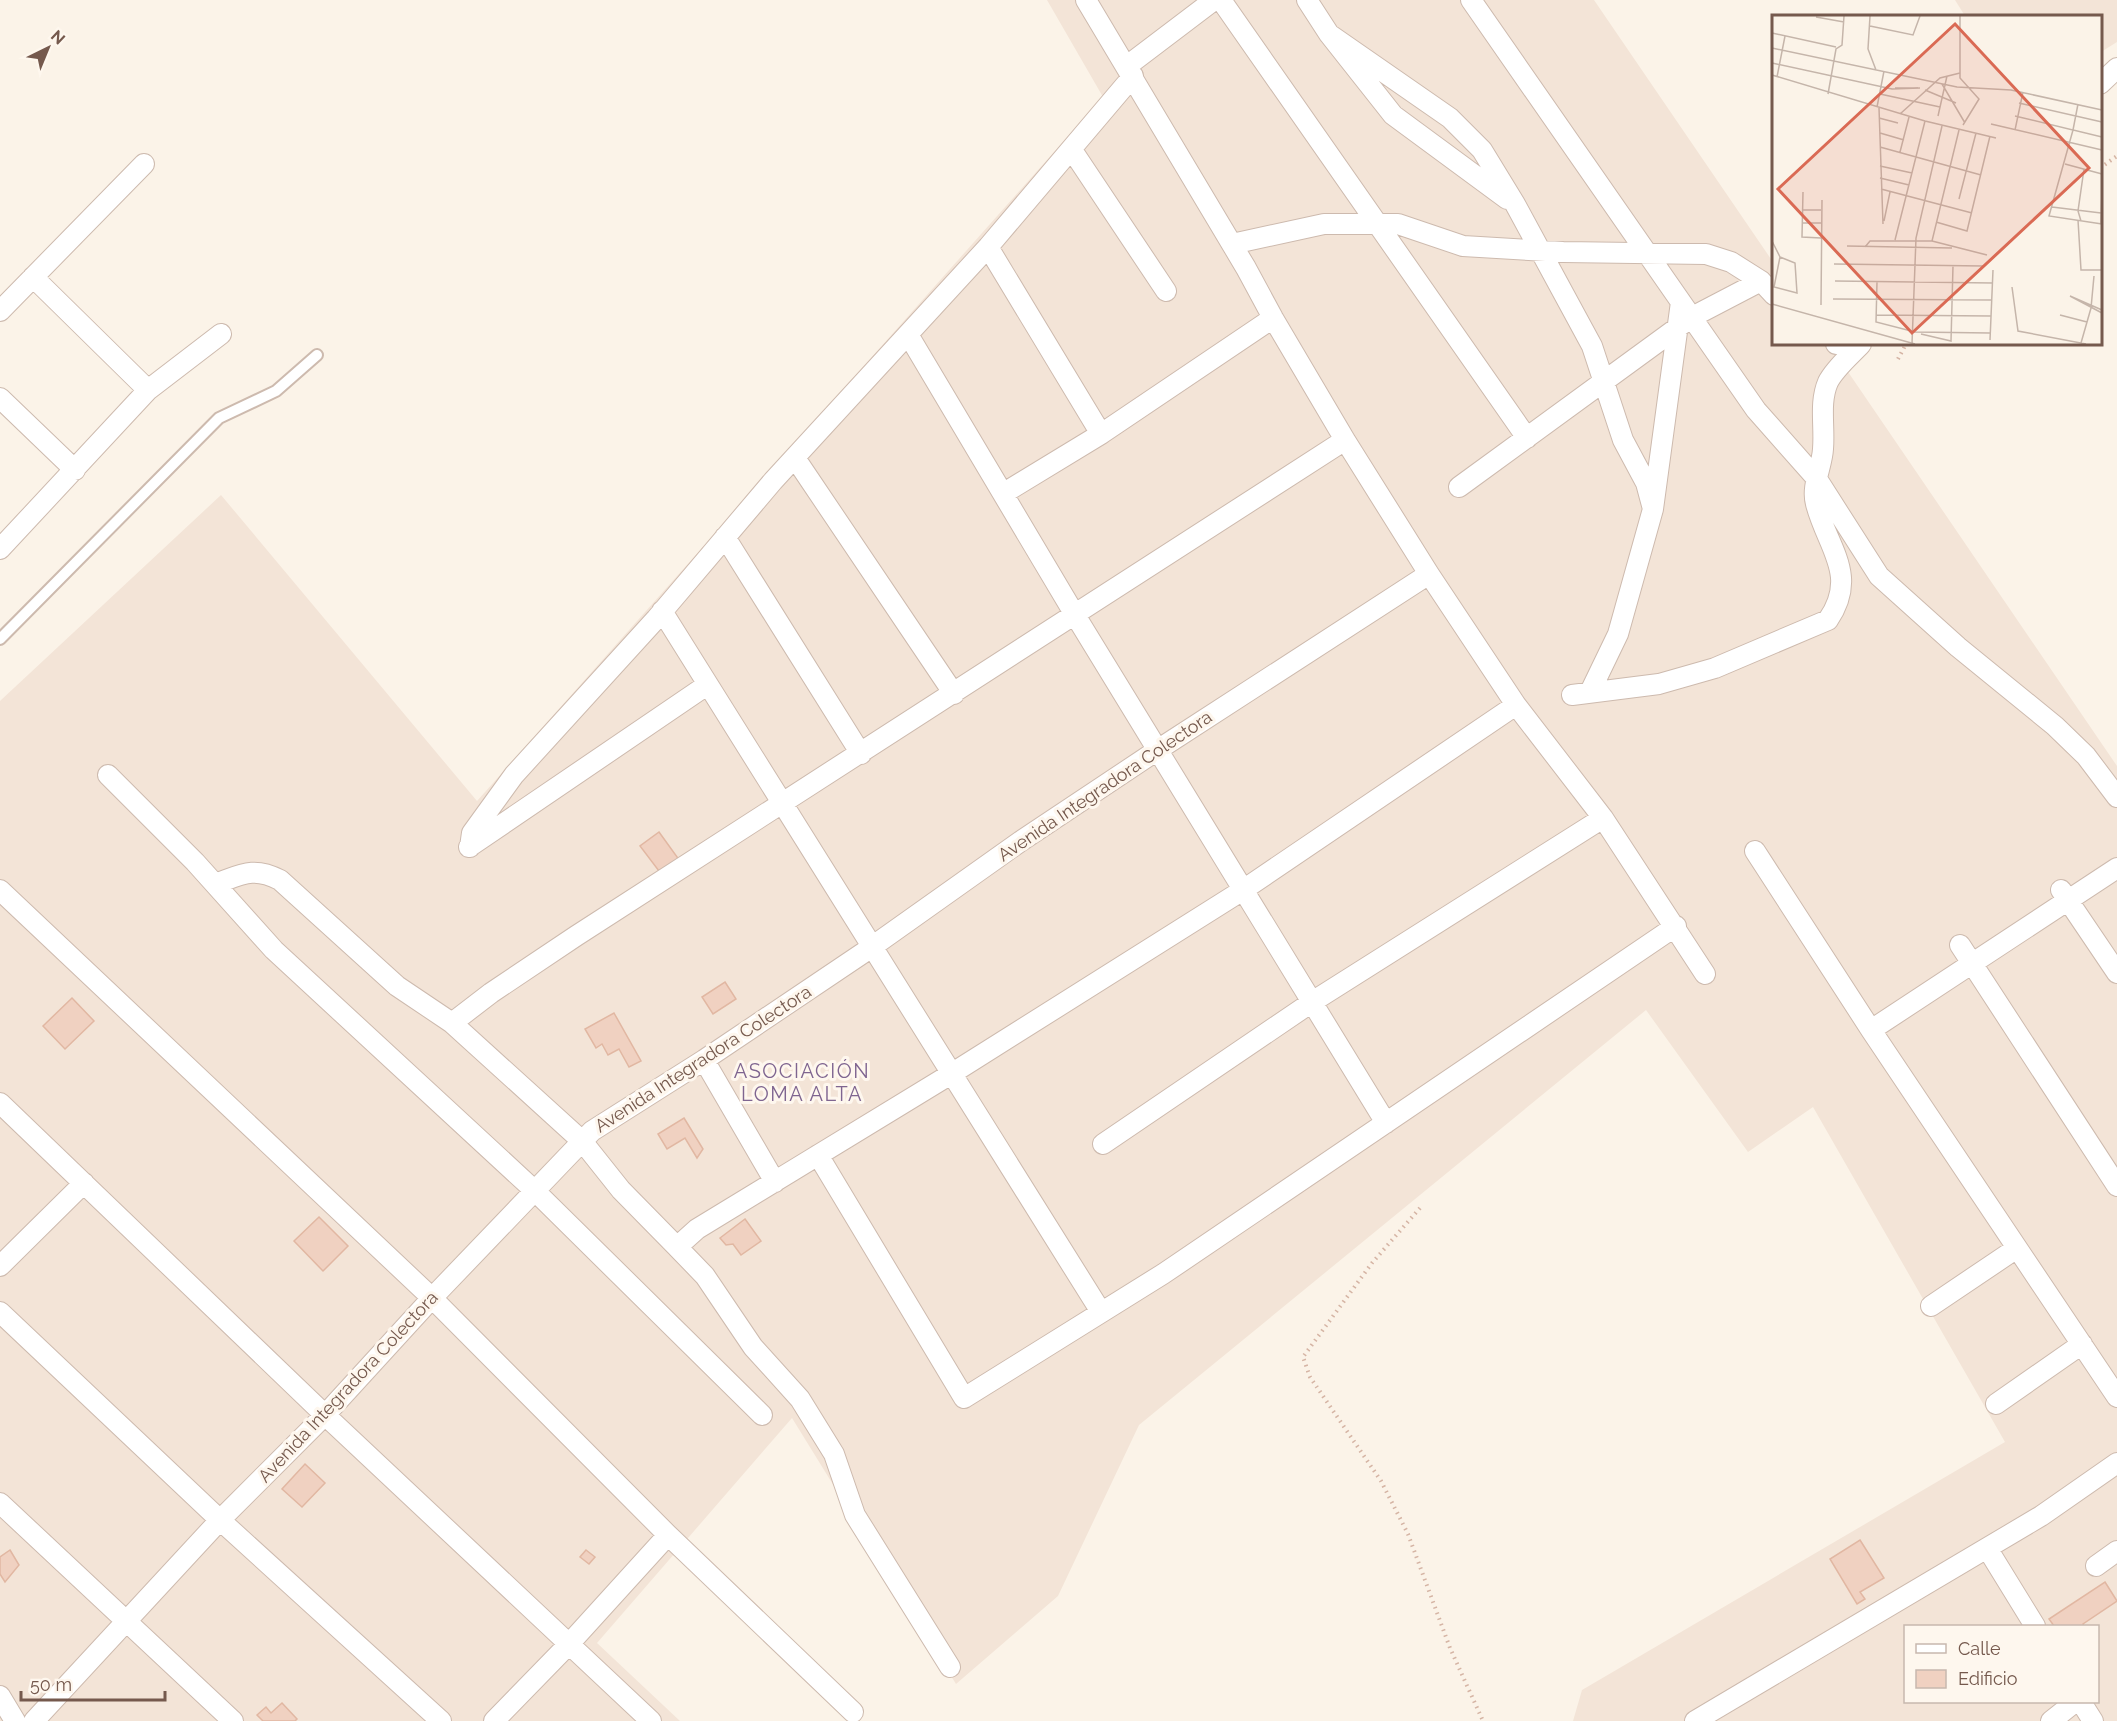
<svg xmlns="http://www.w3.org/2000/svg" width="2117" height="1721" viewBox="0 0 2117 1721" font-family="Raleway,sans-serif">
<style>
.residential{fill:#f3e4d7;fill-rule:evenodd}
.building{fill:#f0d1c1;stroke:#e1b7a2;stroke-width:1.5}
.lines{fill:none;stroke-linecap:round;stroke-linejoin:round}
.lane-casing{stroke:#cdbaae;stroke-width:14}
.street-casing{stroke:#cdbaae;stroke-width:22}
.path{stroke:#d5b4a4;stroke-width:4;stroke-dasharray:1.5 4.5;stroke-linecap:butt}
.lane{stroke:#fff;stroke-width:10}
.street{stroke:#fff;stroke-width:20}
.labels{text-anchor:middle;stroke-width:6;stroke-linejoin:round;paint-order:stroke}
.street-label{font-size:18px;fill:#75594d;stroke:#fef7ee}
.neighbourhood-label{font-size:20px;letter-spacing:1.5px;fill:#7f6590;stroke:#fef7ee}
.inset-road{fill:none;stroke:#c5b5aa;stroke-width:1.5}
.view{fill:#da6a54;fill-opacity:0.15;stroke:#da6a54;stroke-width:3}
.inset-edge{fill:none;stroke:#75594d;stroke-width:3}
</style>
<rect width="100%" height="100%" fill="#fbf3e8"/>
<path class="residential" d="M 1047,0 L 1594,0 L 1773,262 L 1774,344 L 1829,344 L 2117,766 L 2117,1721 L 1573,1721 L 1582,1690 L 2005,1442 L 1813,1107 L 1748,1152 L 1646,1010 L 1139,1425 L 1058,1596 L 956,1684 L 792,1418 L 597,1643 L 680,1721 L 0,1721 L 0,701 L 221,495 L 477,801 L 1103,97 ZM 1906,1626 L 2098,1626 L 2098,1702 L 1906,1702 Z
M 1955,0 L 2117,0 L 2117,42 L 2101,52 L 2100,16 L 1965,16 Z"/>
<path class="building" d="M 659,832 L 680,861 L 662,875 L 640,846 Z
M 725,982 L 736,999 L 713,1014 L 702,997 Z
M 72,998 L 94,1021 L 65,1049 L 43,1026 Z
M 614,1013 L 641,1061 L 629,1067 L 619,1049 L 608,1055 L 602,1044 L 596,1048 L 585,1029 Z
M 684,1118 L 703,1149 L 697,1158 L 685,1138 L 667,1149 L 658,1134 Z
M 319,1217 L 348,1246 L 323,1271 L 294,1241 Z
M 745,1219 L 761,1241 L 741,1255 L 733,1244 L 726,1245 L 720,1238 Z
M 305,1464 L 325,1483 L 302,1507 L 282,1489 Z
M 1860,1540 L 1884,1578 L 1860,1592 L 1865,1599 L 1857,1604 L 1830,1559 Z
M 10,1550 L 19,1565 L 5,1582 L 0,1574 L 0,1557 Z
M 586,1550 L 595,1557 L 589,1564 L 580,1557 Z
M 2105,1582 L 2117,1601 L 2083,1624 L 2084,1626 L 2054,1626 L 2049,1619 Z
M 282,1703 L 297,1719 L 295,1721 L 263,1721 L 257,1715 L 266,1707 L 271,1713 Z"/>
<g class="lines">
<g class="lane-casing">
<path id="lane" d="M 0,639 L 219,418 L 276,391 L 317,355"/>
</g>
<g class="street-casing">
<path id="street" d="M 1086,0 L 1246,268 L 1273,318 L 1345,440 L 1429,574 L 1516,705 L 1603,818 L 1705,974
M 1221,0 L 1527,438
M 1307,0 L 1329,34 L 1393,115 L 1507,199
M 1471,0 L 1756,410 L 1817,479 L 1879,576 L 1958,647 L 2055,726 L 2086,756 L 2117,797
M 1329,34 L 1450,118 L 1482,150 L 1515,204 L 1592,346 L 1623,440 L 1646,483 L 1653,509
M 1127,66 L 1214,0
M 2100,84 L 2117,68
M 1072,150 L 1166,291
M 1232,244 L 1324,224 L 1398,224 L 1463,246 L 1563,252 L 1706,254 L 1731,262 L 1761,281 L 1774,295
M 988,247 L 1101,434
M 33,277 L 148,390
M 0,311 L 144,164
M 909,336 L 1075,615 L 1386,1123
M 1836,344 L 1845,344
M 0,398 L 75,470
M 795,458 L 954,694
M 1459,487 L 1692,317 L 1761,281
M 1004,493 L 1101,434 L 1273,318
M 725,537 L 861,754
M 0,549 L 148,390 L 221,334
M 662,611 L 1101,1312
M 1590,692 L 1618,634 L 1653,509 L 1681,302
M 1572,695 L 1659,684 L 1715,668 L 1828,620 C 1859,575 1827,547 1816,504 C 1811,486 1822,467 1823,449 C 1825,426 1819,403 1828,382 C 1835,368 1851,355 1861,344
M 108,775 L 195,862 L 274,950 L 535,1191 L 762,1415
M 469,847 L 707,685
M 470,847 L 472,833 L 514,775 L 656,619 L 773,481 L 988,247 L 1133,76
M 1755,851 L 1871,1030 L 2117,1397
M 215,884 C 241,875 253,866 280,880 L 397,986 L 452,1023 L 582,1141 L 621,1190 L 677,1247 L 697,1229 L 951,1074 L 1243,890 L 1516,705
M 0,890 L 432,1298 L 668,1535 L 853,1712
M 2061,890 L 2117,973
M 1960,945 L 2117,1186
M 452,1023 L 491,993 L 576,936 L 1345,440
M 1871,1030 L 2117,868
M 704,1060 L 775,1182
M 0,1103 L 325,1415 L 651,1721
M 1103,1144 L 1312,1002 L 1603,818
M 818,1155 L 964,1398 L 1163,1274 L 1676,926
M 677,1247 L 705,1276 L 753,1347 L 800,1399 L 834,1454 L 855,1515 L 950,1667
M 0,1266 L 84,1183
M 1931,1306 L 2017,1248
M 0,1312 L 220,1520 L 441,1721
M 1996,1404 L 2082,1344
M 0,1503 L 233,1721
M 1987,1548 L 2035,1626
M 2096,1566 L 2117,1551
M 0,1696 L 15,1721
M 2081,1702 L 2093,1721
M 34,1721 L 220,1520 L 325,1415 L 432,1298 L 592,1131 L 704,1060 L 866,951 L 1021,841 L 1159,749 L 1429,574
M 494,1721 L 569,1644 L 668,1535
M 1695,1721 L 2041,1516 L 2117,1463
M 2051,1721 L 2075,1702"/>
</g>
<path class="path" d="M 2100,168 L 2117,156
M 1898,359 L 1906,344
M 1420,1208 L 1372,1263 L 1303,1357 L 1310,1377 L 1381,1481 L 1408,1534 L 1450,1648 L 1483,1721"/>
<use href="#lane" class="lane"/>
<use href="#street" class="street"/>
</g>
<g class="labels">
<g class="street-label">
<text transform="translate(1105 786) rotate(-34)" y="6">Avenida Integradora Colectora</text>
<text transform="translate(703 1059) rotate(-33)" y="6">Avenida Integradora Colectora</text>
<text transform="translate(348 1387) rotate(-47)" y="6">Avenida Integradora Colectora</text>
</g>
<g class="neighbourhood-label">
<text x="802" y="1078">ASOCIACIÓN<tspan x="802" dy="23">LOMA ALTA</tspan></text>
</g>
</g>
<g transform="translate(1772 15)">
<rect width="330" height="330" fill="#fbf3e8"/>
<path class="inset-road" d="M 98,1 L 96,34 L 104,55M 188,1 L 188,63 L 207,84 L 191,110M 44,2 L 72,7M 98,11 L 141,20 L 148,1M 0,18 L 64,32M 0,33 L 185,72 L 239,75 L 330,95M 0,48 L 120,74 L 148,73M 0,60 L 153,106 L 224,123M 5,62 L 13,21M 170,69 L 193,108M 123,73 L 146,73M 153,75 L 184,88M 56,79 L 64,34 L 70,30 L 72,1M 108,79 L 168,92M 247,88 L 330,107M 306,89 L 301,115 L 330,122M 105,92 L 112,56M 107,93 L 111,209M 128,99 L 168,63 L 188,58M 166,101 L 175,61M 243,101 L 301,115 L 277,201 L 330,209M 107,103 L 126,108M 219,109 L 330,135M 243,115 L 251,77M 108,118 L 132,125M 108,132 L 209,160M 128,137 L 137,102M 293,149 L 330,159M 108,151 L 140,158M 108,163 L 137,170M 109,174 L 200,198M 31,177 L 30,222 L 49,223M 187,184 L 204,118M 280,192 L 329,198M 30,195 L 49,195M 306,205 L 309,255 L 330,255M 112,206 L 118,177M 309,206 L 306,196 L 312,154M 164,207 L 195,216 L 218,121M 30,208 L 49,208M 329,209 L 330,175M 123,225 L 153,106M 0,226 L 8,242 L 2,272 L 25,278 L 23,248 L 8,242M 160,226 L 215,240M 75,231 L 180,233M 93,232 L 98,226 L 160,226 L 187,115M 62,249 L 211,251M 63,266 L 221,268M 105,267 L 104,307 L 143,317 L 218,318M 240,272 L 246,316 L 314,329M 61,284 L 220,285M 0,289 L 143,329M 49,290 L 50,185M 330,295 L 298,281 L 330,298M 104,300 L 219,301M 288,300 L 315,307M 149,319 L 179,326 L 181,251M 218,325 L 221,255M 309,328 L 319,293 L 322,261M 140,329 L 144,223 L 170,111"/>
<path class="view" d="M 183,9 L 317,153 L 140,318 L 6,174 Z"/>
<rect width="330" height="330" class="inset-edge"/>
</g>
<rect x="1904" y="1625" width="195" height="78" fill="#fef7ee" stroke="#c7b8ae" stroke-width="1.5"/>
<rect x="1916" y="1644" width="30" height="9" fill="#ffffff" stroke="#c7b8ae" stroke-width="1.5"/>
<text x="1958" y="1655" font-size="18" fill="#75594d">Calle</text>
<rect x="1916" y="1670" width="30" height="18" fill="#f0d1c1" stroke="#c7b8ae" stroke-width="1.5"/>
<text x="1958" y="1685" font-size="18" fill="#75594d">Edificio</text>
<g transform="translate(48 48) rotate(43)" stroke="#fef7ee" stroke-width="4.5" paint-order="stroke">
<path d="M0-4.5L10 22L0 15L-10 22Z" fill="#75594d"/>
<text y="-9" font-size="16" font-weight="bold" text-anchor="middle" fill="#75594d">N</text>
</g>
<path d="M21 1691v9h144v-9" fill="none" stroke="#75594d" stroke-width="3"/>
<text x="30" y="1691" font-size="18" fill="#75594d" stroke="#fef7ee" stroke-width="4.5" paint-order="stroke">50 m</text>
</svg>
